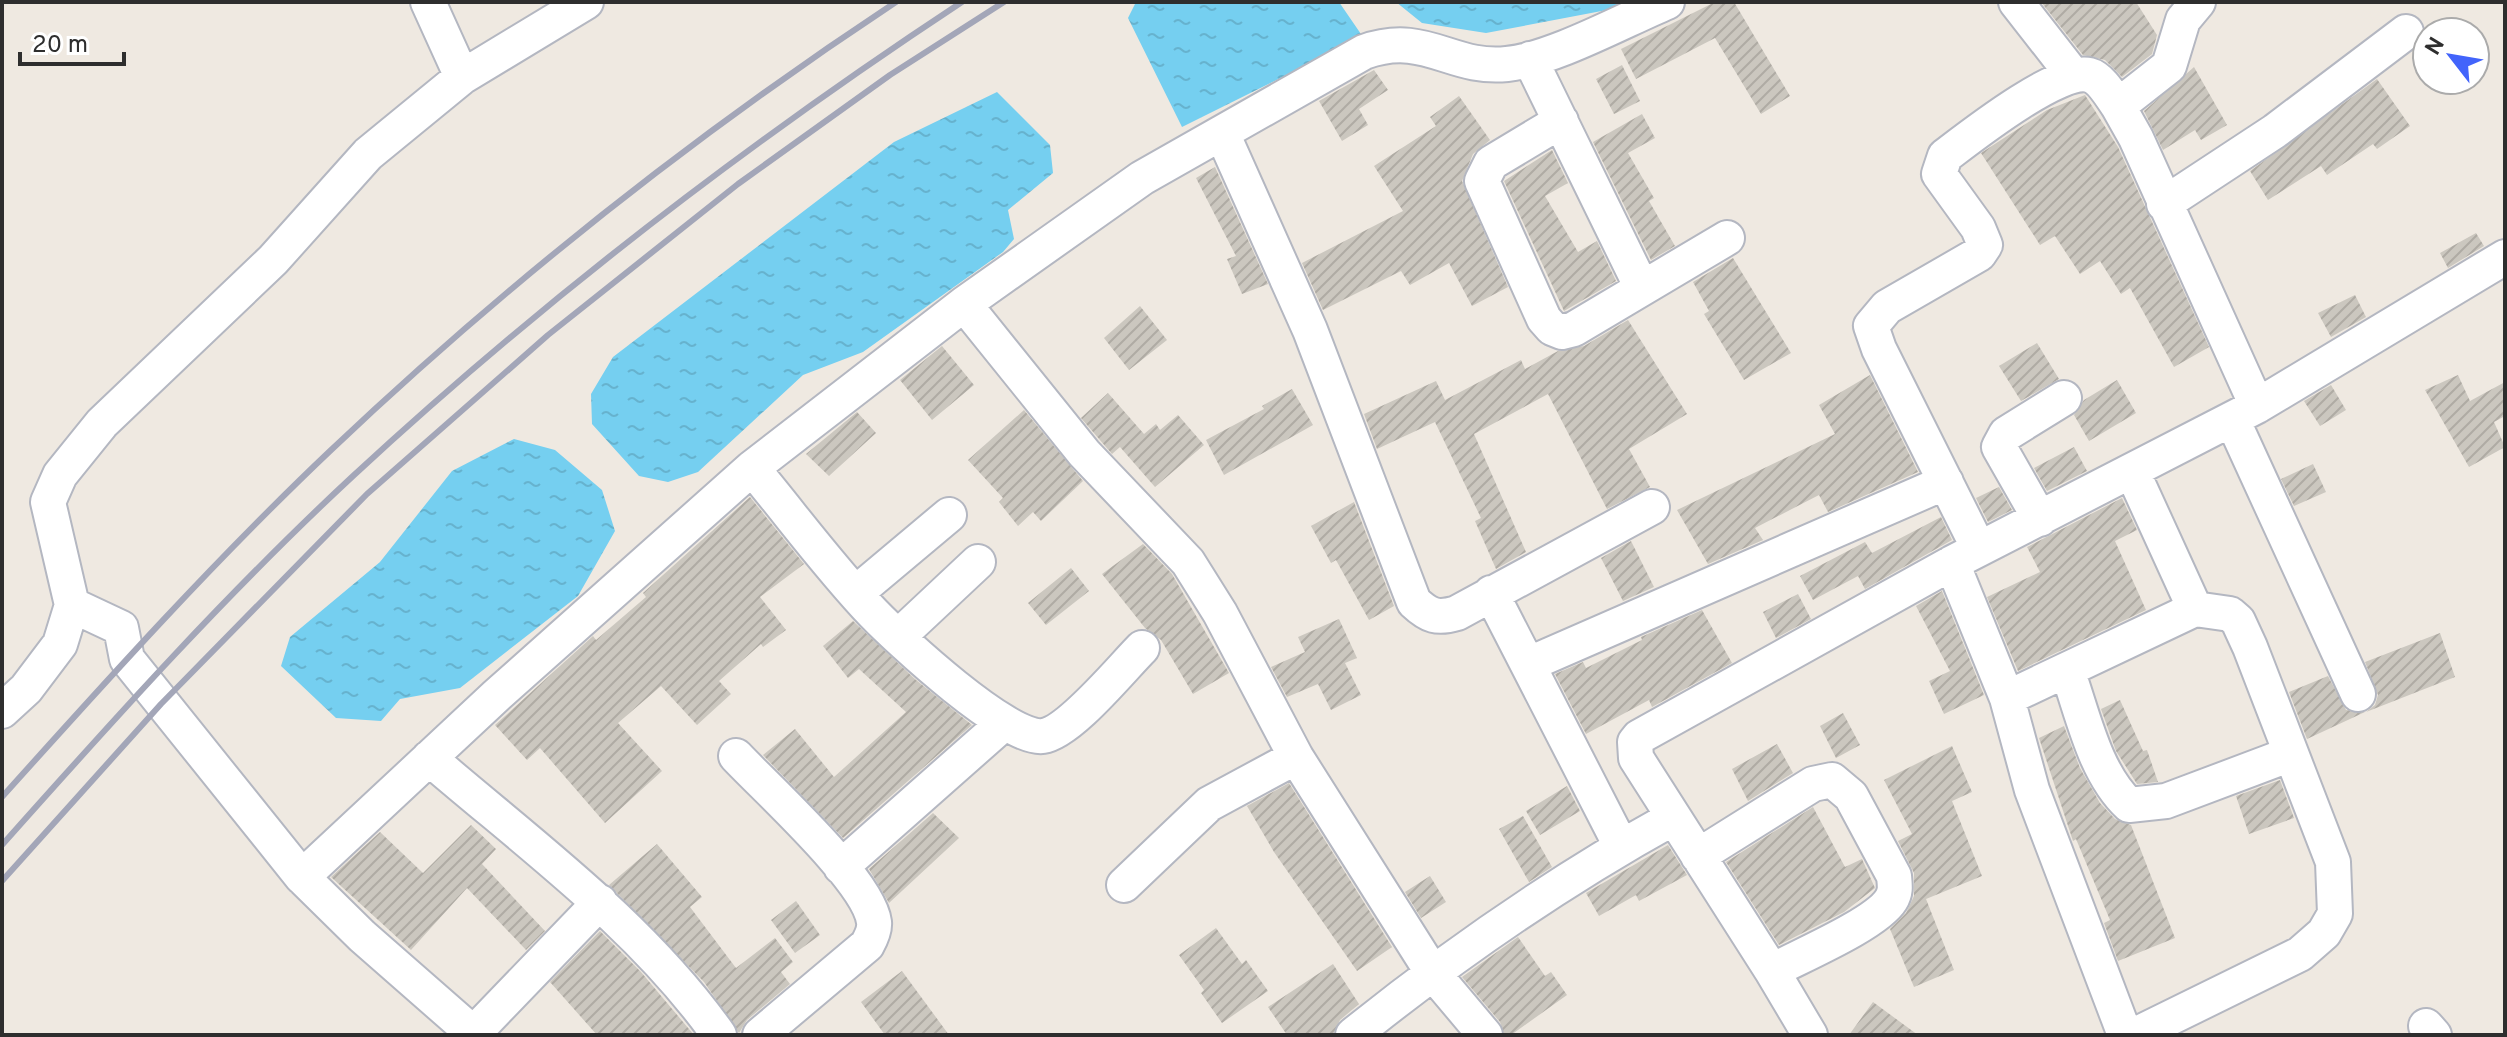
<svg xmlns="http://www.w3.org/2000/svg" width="2507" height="1037" viewBox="0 0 2507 1037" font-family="Overpass,sans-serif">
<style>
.water{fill:url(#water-ripples)}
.building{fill:url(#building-hatch)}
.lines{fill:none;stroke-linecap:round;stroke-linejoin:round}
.street-casing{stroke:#b4b7c1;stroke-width:38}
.street{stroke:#fff;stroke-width:34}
.rail{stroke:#a3a6b8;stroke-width:6}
</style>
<defs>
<pattern id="water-ripples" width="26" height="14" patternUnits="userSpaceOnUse" patternTransform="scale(2)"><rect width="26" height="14" fill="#75cff0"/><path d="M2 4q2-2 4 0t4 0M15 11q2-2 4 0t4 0" fill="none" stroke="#66b2ce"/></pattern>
<pattern id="building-hatch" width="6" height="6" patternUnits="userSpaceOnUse" patternTransform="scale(2)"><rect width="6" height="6" fill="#cbc7bf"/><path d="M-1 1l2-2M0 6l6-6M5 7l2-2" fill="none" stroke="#afaba4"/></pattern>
</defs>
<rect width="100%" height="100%" fill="#efe9e1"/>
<path class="water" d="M 1136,2 L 1339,2 L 1363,37 L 1182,127 L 1128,18 Z
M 1396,2 L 1649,2 L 1486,33 L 1422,23 Z
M 997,92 L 1050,145 L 1053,173 L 1008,210 L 1014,239 L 1003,252 L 863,352 L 803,375 L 698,472 L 668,482 L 639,476 L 592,424 L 591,394 L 613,357 L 894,142 Z
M 514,439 L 555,450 L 602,490 L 615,531 L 578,596 L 460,688 L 400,699 L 381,721 L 336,718 L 281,666 L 290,637 L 380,562 L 452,471 Z"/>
<path class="building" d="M 1715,2 L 1734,2 L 1790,96 L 1761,114 L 1715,38 L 1636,79 L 1621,49 Z
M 2041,2 L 2136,2 L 2157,35 L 2152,54 L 2122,77 L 2105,60 L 2083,55 Z
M 1622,65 L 1640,101 L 1614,114 L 1596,79 Z
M 2194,67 L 2227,125 L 2201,140 L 2195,130 L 2163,150 L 2144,111 Z
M 1374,70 L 1388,90 L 1359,109 L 1368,125 L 1342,141 L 1319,101 Z
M 2377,79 L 2410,126 L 2377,149 L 2373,144 L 2327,175 L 2321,166 L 2268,200 L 2250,171 Z
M 2085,95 L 2118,147 L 2209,347 L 2174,367 L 2130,288 L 2121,294 L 2100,261 L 2080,274 L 2055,236 L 2040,245 L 1981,153 L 2047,110 Z
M 1459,96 L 1490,140 L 1473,154 L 1462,181 L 1508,287 L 1472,306 L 1449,263 L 1410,285 L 1401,271 L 1323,310 L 1302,263 L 1403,211 L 1374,166 L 1436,126 L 1430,117 Z
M 1642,114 L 1655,138 L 1628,153 L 1654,198 L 1649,201 L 1675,246 L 1651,260 L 1593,142 Z
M 1552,150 L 1568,183 L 1545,196 L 1578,252 L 1597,241 L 1616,281 L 1564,311 L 1504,181 Z
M 1215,167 L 1268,284 L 1242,294 L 1227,259 L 1236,256 L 1196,178 Z
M 2476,233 L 2484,246 L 2448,268 L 2440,253 Z
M 1733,258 L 1791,353 L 1744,380 L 1704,314 L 1709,311 L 1693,282 Z
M 2355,295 L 2366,317 L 2331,337 L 2318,313 Z
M 1140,306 L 1167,340 L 1129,370 L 1104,338 Z
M 1628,320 L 1687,414 L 1629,449 L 1650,487 L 1607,509 L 1548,394 L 1474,434 L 1526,552 L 1496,569 L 1475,521 L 1481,518 L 1435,422 L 1377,449 L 1364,414 L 1436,381 L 1445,400 L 1521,360 L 1525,369 L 1558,351 L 1584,346 Z
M 2037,343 L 2059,379 L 2021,401 L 1999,366 Z
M 942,346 L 974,385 L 932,420 L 900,380 Z
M 1870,375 L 1918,472 L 1828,512 L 1819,495 L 1755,528 L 1763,540 L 1708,564 L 1677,510 L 1835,434 L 1819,405 Z
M 2458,375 L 2470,401 L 2505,382 L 2505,416 L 2494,422 L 2505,447 L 2469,467 L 2425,390 Z
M 2117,380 L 2136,413 L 2089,441 L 2074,415 L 2084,400 Z
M 2331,385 L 2346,410 L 2320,426 L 2304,401 Z
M 1292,389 L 1313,425 L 1224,475 L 1206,440 L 1264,409 L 1262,406 Z
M 1108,393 L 1144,434 L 1156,424 L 1160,430 L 1178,415 L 1204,445 L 1155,487 L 1120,447 L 1112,454 L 1081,418 Z
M 1024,410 L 1083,481 L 1041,521 L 1033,512 L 1018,526 L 999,502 L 1003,498 L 968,460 Z
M 857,412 L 876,433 L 829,476 L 806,454 Z
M 2074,447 L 2087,471 L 2047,491 L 2034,468 Z
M 2313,464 L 2326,492 L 2294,506 L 2281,479 Z
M 1999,487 L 2012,510 L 1988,522 L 1976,498 Z
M 750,497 L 804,564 L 760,597 L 786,630 L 763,647 L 761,644 L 719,681 L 731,694 L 697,725 L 661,686 L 618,723 L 662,771 L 605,823 L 540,748 L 527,760 L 495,725 L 593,636 L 596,640 L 646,597 L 643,593 Z
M 2122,498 L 2137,530 L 2115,541 L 2146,610 L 2018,671 L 1987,597 L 2040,572 L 2027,547 Z
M 1354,502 L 1394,606 L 1369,620 L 1336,560 L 1331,563 L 1311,526 Z
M 1941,517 L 1952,540 L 1865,589 L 1858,576 L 1813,600 L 1800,576 L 1865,542 L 1872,553 Z
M 1631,541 L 1654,587 L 1623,601 L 1601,558 Z
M 1143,544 L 1172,574 L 1229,673 L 1193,694 L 1161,640 L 1145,628 L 1102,574 Z
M 1071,568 L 1089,591 L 1046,625 L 1028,603 Z
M 1942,591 L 1984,695 L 1944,714 L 1929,681 L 1950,671 L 1916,606 Z
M 1798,594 L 1811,619 L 1776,638 L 1763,612 Z
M 1702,610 L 1732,663 L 1652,707 L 1649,700 L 1586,734 L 1555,674 L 1583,662 L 1586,668 L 1642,640 L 1641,637 Z
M 1339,619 L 1357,658 L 1345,663 L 1361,695 L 1331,710 L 1318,684 L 1287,697 L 1271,667 L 1305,652 L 1298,637 Z
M 853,621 L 916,680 L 972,725 L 843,838 L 763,755 L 795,729 L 834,777 L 906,712 L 859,669 L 848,678 L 823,646 Z
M 2440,633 L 2455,677 L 2366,712 L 2375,705 L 2378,695 L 2365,662 Z
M 2328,676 L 2346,710 L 2365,712 L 2307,739 L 2289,692 Z
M 2120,700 L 2143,751 L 2147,750 L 2158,782 L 2137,784 L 2116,751 L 2101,709 Z
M 1843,713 L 1860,745 L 1836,758 L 1820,726 Z
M 2064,726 L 2080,768 L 2100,803 L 2115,819 L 2131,825 L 2175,938 L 2118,961 L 2104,923 L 2110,920 L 2076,839 L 2073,841 L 2039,738 Z
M 1777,744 L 1793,773 L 1748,801 L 1732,769 Z
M 1952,746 L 1972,792 L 1952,801 L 1982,876 L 1926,899 L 1954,970 L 1914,987 L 1890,929 L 1906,913 L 1914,896 L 1914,873 L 1898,841 L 1912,834 L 1884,780 Z
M 2280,780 L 2294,818 L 2249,834 L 2236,796 Z
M 1289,783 L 1392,947 L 1357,971 L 1274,852 L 1247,806 Z
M 1567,786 L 1580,811 L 1540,835 L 1526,811 Z
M 1813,807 L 1845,867 L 1862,859 L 1875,888 L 1844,912 L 1779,945 L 1726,862 Z
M 933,813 L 959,838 L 889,903 L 869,869 Z
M 1523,816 L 1552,867 L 1529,882 L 1499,829 Z
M 471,825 L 496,849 L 482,864 L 545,931 L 526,950 L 467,888 L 411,950 L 331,877 L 380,832 L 423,873 Z
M 657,844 L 702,897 L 690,907 L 736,968 L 775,938 L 793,962 L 781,972 L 790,984 L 747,1020 L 739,1033 L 704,982 L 609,885 Z
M 1668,845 L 1687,875 L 1639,901 L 1636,895 L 1599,916 L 1586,893 Z
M 1430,876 L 1446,902 L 1421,918 L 1405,892 Z
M 796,901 L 820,935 L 795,953 L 771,920 Z
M 1216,928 L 1242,964 L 1246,960 L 1268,991 L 1222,1023 L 1201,993 L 1204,990 L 1179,955 Z
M 600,931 L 641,972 L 694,1035 L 597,1035 L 550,982 Z
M 1518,937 L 1545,976 L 1551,972 L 1567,995 L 1511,1035 L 1504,1035 L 1500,1022 L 1462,977 Z
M 1333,964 L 1359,1004 L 1340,1020 L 1333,1035 L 1287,1035 L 1268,1007 Z
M 902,971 L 949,1035 L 885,1035 L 861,1002 Z
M 1873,1002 L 1918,1035 L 1849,1035 Z"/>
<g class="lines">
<g class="street-casing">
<path id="street" d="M 428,2 L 462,77
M 2016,2 L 2073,75
M 2198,2 L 2183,20 L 2169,66 L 2118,106 L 2136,138 L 2257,406
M 1530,59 L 1641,286
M 1561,121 L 1491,163 L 1482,181 L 1544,319 L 1552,328 L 1562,332 L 1574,329 L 1727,238
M 1222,133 L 1310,330 L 1414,602 C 1429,616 1437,619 1457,613 L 1652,507
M 2164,204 L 2275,131 L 2406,32
M 964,304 L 1084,453 L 1188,562 L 1220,613 L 1296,757 L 1432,972 L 1485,1035
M 2232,419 L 2358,694
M 752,468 C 792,516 830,568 873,613 C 899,640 1008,741 1043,736 C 1070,732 1121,669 1142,648
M 2132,471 L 2195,609
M 2040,519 L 1999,447 L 2006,434 L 2064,398
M 1979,549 L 1879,349 L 1871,326 L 1887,307 L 1979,254 L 1985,245 L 1978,228 L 1939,174 L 1945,156 C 1970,137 2059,67 2089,75 C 2101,78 2111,96 2118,106
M 1952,563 L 2007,698 L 2032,790 L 2125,1035
M 856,593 L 949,515
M 1491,593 L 1621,846
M 72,605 L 121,628 L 127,659 L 302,877
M 898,637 L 978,562
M 1529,664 L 1946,482
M 2067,670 C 2083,714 2094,772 2129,805 L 2166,801 L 2291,754
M 2007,698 L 2195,609 L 2230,614 L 2238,621 L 2250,647 L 2333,862 L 2335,914 L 2324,933 L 2300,954 L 2135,1035
M 2,711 L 26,689 L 60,644 L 72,605 L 48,502 L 60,475 L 102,423 L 273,260 L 368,154 L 462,77 L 586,2
M 736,756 C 768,790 869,881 874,922 C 875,930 871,938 867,945 L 760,1035
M 429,758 C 530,845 642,926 719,1035
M 1698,856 L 1813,784 L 1832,780 L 1851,796 L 1894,876 C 1895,886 1896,892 1891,900 C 1876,924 1800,956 1772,971
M 841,867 L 1004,723
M 1124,885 L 1209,804 L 1296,757
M 2426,1026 L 2434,1035
M 472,1035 L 600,902
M 475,1035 L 362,936 L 302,877 L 497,695 L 752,468 L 964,304 L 1142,178 L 1364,52 C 1425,30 1451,70 1507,64 C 1553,59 1622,21 1667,2
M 1353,1035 C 1455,953 1559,881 1673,818
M 1810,1035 L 1772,971 L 1636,758 L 1635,742 L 1639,737 L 1952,563 L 2257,406 L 2505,257"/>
</g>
<use href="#street" class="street"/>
<path class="rail" d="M 2,797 C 108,679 215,560 330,451 C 504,286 696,134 896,2
M 2,845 C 115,718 229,591 353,476 C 542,301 748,143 962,2
M 2,881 L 161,704 L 367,494 L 548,335 L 738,184 L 890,75 L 1004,2"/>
</g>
<rect width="2507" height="1037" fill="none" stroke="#2e2e2e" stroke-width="8"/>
<g transform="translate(2451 56) rotate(301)"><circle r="38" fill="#ffffff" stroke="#ababab" stroke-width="2"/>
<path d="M0-6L14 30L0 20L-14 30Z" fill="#4264fb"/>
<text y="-12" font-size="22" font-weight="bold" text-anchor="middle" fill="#2e2e2e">N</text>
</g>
<path d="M20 52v12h104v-12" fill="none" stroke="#2e2e2e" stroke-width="4"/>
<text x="32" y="52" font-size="24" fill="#2e2e2e" stroke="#ffffff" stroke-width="6" paint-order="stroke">20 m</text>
</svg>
